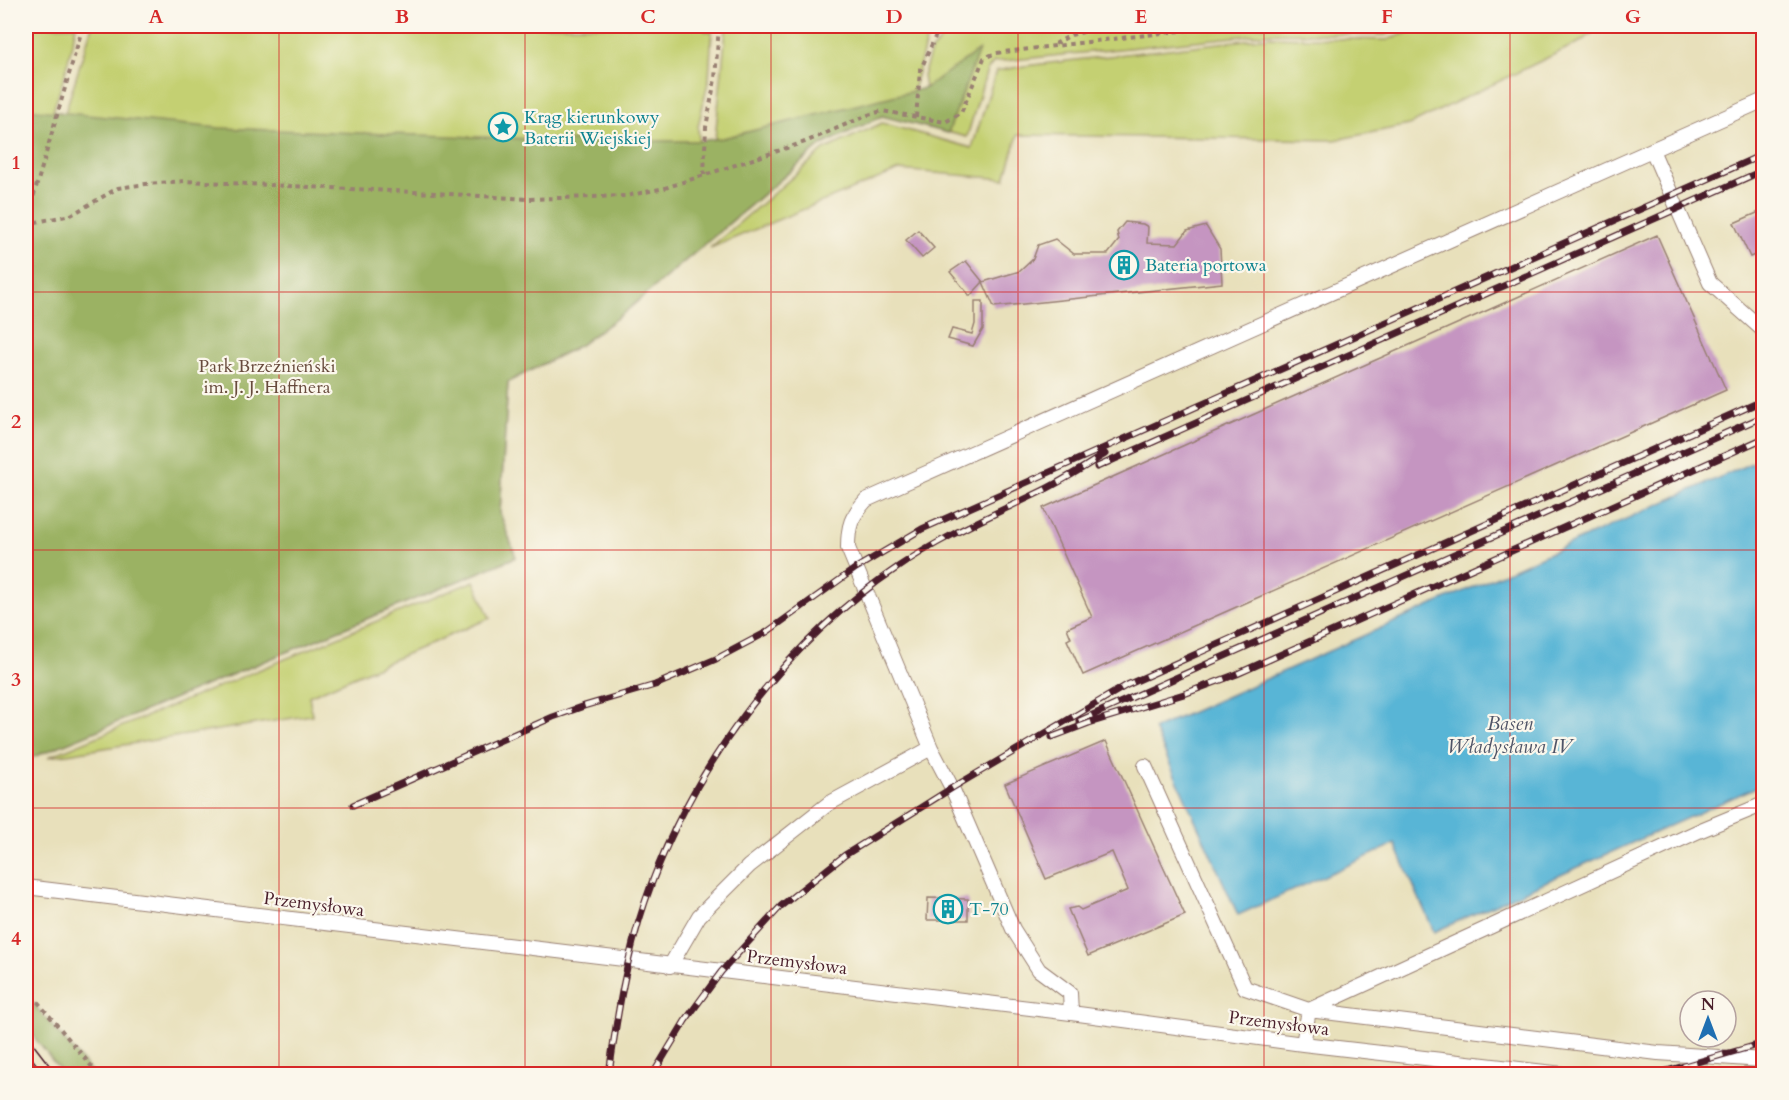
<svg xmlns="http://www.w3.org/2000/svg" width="1789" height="1100" viewBox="0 0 1789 1100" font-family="Cardo,serif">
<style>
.green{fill:#c4d072;stroke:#87784e;stroke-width:1.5}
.forest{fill:#9bb264;stroke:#726848;stroke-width:1.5}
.water{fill:#58b5d6;stroke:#516a80;stroke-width:1.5}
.building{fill:#c595c1}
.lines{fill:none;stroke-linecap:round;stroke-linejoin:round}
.lane-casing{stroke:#998073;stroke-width:16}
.path{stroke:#998073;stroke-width:4;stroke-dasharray:4.5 4.5;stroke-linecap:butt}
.lane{stroke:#fff;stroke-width:14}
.tram{stroke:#4a1f2b;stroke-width:1.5}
.rail-casing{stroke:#4a1f2b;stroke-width:7}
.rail{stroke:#fbf7ec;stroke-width:4.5;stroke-dasharray:14;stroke-linecap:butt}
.grid{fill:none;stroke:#d62828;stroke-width:1.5;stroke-opacity:0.55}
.labels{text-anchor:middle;stroke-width:4.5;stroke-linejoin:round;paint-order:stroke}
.culture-label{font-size:18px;fill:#0d838f;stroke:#fbf7ec;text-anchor:start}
.park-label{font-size:18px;fill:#684b3d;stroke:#fbf7ec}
.street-label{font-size:18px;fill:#4a1f2b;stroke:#fbf7ec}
.water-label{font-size:20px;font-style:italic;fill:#4f5467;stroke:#fbf7ec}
.neatline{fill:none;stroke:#d62828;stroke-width:2}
.grid-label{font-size:20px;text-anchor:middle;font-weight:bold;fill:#d62828}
</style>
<rect width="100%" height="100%" fill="#fbf7ec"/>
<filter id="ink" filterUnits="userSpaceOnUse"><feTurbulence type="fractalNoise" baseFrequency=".0167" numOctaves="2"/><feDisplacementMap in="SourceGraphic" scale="12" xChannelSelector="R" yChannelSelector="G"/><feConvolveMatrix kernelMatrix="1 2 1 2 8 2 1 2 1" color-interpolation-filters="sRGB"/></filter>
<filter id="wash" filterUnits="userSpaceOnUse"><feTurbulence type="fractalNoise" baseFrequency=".008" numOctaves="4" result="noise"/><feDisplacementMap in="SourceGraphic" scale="24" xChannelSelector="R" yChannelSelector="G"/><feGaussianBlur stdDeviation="1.35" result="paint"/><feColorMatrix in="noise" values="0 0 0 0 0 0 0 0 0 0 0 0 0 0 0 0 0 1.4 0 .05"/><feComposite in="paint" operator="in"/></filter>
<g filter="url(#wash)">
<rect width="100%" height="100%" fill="#e8e0bb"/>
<path class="green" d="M 26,26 L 76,26 L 65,74 L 53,111 L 65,113 L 92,26 L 703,26 L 705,31 L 712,31 L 709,78 L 698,127 L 699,141 L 715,139 L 726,30 L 728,26 L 930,26 L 913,91 L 925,88 L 923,76 L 931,51 L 940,41 L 957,29 L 972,29 L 973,26 L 1410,26 L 1385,35 L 1272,33 L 994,62 L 987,70 L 967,137 L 882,116 L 820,146 L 625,312 L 580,345 L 508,382 L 500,513 L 516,557 L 26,760 Z
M 1426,26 L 1601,26 L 1580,42 L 1409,125 L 1335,140 L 1018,135 L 1005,179 L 899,170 L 710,248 L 824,150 L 882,123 L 972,148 L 996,71 L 1025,66 L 1270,37 L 1387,40 Z
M 474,581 L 490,618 L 309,696 L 312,715 L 48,757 Z"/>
<path class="forest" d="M 979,50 L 948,133 L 882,116 L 820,146 L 625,312 L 580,345 L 508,382 L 500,513 L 516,557 L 26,760 L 26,109 L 219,128 L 591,141 L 698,141 L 723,138 L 925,88 Z
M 26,995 L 93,1074 L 63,1074 L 26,1027 Z"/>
<path class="water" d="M 1763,458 L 1763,784 L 1434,932 L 1395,844 L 1238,915 L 1154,729 Z"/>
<g id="blocks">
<path class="building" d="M 1764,210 L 1764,251 L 1750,257 L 1734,223 Z
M 1125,222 L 1143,224 L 1148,227 L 1147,243 L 1177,244 L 1187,231 L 1206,226 L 1220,249 L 1222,283 L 994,307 L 983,282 L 1020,271 L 1033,259 L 1038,245 L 1055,239 L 1074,254 L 1108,254 L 1119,240 L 1117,232 Z
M 918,230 L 934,248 L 922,258 L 906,240 Z
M 1657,235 L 1726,390 L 1083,675 L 1067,640 L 1071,638 L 1067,628 L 1092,617 L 1043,508 Z
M 966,261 L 983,282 L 970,296 L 950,272 Z
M 975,301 L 983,301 L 983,329 L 973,346 L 948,339 L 952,329 L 972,334 L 975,324 Z
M 1106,741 L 1185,915 L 1088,956 L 1068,909 L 1077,907 L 1081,910 L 1128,890 L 1112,852 L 1046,879 L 1005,784 Z
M 928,898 L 968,899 L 968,920 L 927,920 Z"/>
</g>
</g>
<g filter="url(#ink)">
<use href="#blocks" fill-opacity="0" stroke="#998073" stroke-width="1.5"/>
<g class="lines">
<g class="lane-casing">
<path id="lane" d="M 1652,150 L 1710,283 L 1764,331
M 931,748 L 952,788 L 1013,929 L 1039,970 L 1070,993 L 1071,1013
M 1145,766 L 1245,988 L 1309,1010 L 1658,1053 L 1764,1060
M 26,887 L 1071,1013 L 1303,1044 L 1563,1074
M 670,966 L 699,916 L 749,866 L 828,804 L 931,748 L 848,548 C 848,525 851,517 866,500 L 1764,100
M 1303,1044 L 1309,1010 L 1701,830 L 1764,804"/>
</g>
<path class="path" d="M 1055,44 L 1071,35 L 1108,26
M 916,117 L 920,71 L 940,26
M 704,175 L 706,127 L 715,79 L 719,26
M 26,222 L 83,26
M 26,224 L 71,215 L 118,188 L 146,184 L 185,181 L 435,193 L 527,199 L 626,196 L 665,188 L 805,142 L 868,115 L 882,111 L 945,122 L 961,113 L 984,58 L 996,53 L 1221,26
M 26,988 L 98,1074"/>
<use href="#lane" class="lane"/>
<path class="tram" d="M 26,1035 L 56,1074
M 26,1051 L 44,1074"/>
<g class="rail-casing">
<path id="rail" d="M 1097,467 L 1764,170
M 1079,721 L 1764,416
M 1052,737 L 1089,723 L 1184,694 L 1237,674 L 1764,438
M 353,805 L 553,717 L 584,706 L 655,685 L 716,659 L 767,632 L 856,568 L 922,529 L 1764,154
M 609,1074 C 617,1016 626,958 645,902 C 689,771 783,644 898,567 C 943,536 993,515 1042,491 C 1064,480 1084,467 1105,454
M 653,1074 L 685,1021 L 721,972 L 781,906 L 845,855 L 952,788 L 1127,685 L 1764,400
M 1656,1074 L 1764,1043"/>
</g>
<use href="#rail" class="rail"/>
</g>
</g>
<path class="grid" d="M 279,26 L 279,1074M 525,26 L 525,1074M 771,26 L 771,1074M 1018,26 L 1018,1074M 1264,26 L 1264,1074M 1510,26 L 1510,1074M 26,292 L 1764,292M 26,550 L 1764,550M 26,808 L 1764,808"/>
<defs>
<g id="sight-ring" transform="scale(1.5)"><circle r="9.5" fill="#fbf7ec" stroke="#0f9aa8" stroke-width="1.5"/><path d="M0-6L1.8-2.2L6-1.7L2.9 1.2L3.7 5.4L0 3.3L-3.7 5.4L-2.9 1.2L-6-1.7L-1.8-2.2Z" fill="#0f9aa8"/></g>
<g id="building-ring" transform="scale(1.5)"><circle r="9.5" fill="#fbf7ec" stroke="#0f9aa8" stroke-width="1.5"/><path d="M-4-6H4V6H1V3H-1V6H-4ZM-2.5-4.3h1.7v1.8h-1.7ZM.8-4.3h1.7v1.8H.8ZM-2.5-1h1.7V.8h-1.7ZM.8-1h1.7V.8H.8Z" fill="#0f9aa8"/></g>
</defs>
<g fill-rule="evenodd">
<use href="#sight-ring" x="503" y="127"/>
<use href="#building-ring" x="1124" y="265"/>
<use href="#building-ring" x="948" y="909"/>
</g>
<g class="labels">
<g class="culture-label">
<text x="524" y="123">Krąg kierunkowy<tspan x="524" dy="21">Baterii Wiejskiej</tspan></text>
<text x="1145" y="271">Bateria portowa</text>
<text x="969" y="915">T-70</text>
</g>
<g class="park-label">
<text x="267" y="372">Park Brzeźnieński<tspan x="267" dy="21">im. J. J. Haffnera</tspan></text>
</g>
<g class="street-label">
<text transform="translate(314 904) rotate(7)" y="6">Przemysłowa</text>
<text transform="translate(797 962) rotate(7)" y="6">Przemysłowa</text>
<text transform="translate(1279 1023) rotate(7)" y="6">Przemysłowa</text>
</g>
<g class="water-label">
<text x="1510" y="730">Basen<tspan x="1510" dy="23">Władysława IV</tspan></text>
</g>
</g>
<rect width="1789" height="1100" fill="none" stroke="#fbf7ec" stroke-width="66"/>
<g transform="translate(1708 1019)"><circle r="28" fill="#fbf7ec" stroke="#b4a19f" stroke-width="1.5"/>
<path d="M0-4.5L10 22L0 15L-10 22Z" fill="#1f6fb2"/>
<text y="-9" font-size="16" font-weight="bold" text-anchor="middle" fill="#4a1f2b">N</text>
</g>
<rect x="33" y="33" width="1723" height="1034" class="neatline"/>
<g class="grid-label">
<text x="156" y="23">A</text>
<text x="402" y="23">B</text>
<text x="648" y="23">C</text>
<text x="894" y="23">D</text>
<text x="1141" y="23">E</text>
<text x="1387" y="23">F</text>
<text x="1633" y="23">G</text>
<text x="16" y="169">1</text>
<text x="16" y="428">2</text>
<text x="16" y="686">3</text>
<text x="16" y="945">4</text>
</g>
</svg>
